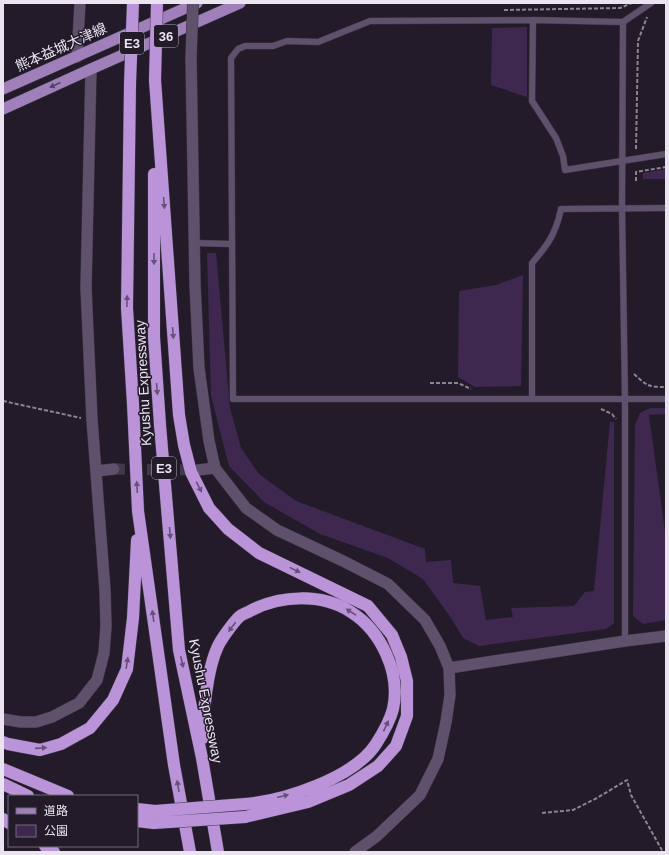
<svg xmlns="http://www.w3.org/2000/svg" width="669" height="855" viewBox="0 0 669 855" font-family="Helvetica,'Noto Sans JP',sans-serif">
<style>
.green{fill:#3f2850}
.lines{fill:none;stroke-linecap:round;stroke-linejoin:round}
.minor-tunnel{stroke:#413948;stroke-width:11;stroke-dasharray:11 5.5;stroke-linecap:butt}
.service-casing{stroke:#3f3746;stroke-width:7}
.minor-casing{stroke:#3f3746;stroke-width:12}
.tertiary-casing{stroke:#3f3746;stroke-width:12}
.primary-casing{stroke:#3f3746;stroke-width:12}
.motorway-casing{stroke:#3f3746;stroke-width:13}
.path{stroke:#8b8491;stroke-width:2;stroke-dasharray:4 2;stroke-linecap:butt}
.service{stroke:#5f506c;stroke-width:6}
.minor{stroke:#5f506c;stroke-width:11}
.tertiary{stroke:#5f506c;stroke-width:11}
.primary{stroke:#a080ba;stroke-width:11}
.motorway{stroke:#ba93d9;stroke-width:12}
.tertiary-bridge-casing{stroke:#3f3746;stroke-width:12;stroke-linecap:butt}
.motorway-bridge-casing{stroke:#3f3746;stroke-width:13;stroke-linecap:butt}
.tertiary-bridge{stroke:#5f506c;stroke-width:11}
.motorway-bridge{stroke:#ba93d9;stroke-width:12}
.oneway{fill:#554364}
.oneway2{fill:#675179}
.labels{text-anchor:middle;stroke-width:3;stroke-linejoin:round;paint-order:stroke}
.shield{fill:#231b2a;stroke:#aea8b4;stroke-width:1}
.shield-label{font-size:13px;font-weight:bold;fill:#e9e4ef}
.street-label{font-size:14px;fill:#e9e4ef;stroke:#231b2a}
</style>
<rect width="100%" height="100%" fill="#231b2a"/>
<path class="green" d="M 527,27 L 527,97 L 491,85 L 492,28 Z
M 666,169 L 666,179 L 643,179 L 643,173 Z
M 207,253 L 216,253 L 230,408 L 241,448 L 259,474 L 296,501 L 425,549 L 426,562 L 451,560 L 453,583 L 480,586 L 486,620 L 513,617 L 511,608 L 574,606 L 585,592 L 594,591 L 610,422 L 614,422 L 614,623 L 606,629 L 479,646 L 463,638 L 451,618 L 423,579 L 388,558 L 320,534 L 264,502 L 229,466 L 211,396 Z
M 523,275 L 521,386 L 475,387 L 458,377 L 459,291 L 496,285 Z
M 650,408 L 666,408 L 666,414 L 649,415 L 666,539 L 666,620 L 643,624 L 633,616 L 635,425 L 640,413 Z"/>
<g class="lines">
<path class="minor-tunnel" d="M 114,469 L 198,470"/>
<g class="service-casing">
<path id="service" d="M 533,20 L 532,101 L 556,138 L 563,156 L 565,170 L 666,154
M 623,22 L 533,20 L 370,21 L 318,42 L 287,41 L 273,46 L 245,46 L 238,49 L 231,58 L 233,399 L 666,399
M 194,243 L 232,244
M 532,399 L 532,263 C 548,245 556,233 561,209 L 666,208
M 625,641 L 625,399 L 622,208 L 623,22 L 651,3"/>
</g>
<g class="minor-casing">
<path id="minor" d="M 77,57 L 80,3
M 198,470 L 215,468
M 97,471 L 114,469
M 3,719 L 21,722 L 36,722 L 52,717 L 79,703 L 97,680 L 104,653 L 106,626 L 105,590 L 92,420 L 86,288 L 91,69"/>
</g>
<g class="tertiary-casing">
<path id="tertiary" d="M 191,58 L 195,284 L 199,368 L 209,441 L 215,468 L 246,508 L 277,530 L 343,561 L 388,584 L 425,620 L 440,646 L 449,668 L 450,695 L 446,722 L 438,759 L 420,795 L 377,836 L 355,852
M 449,668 L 625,641 L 666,636"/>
</g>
<g class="primary-casing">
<path id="primary" d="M 3,89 L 197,3
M 3,109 L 91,69 L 240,3"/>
</g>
<g class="motorway-casing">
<path id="motorway" d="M 155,80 L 179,415 L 184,445 L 191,472 L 209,508 L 228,529 L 259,553 L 368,606 L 392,635 L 401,657 L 407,681 L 407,716 L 396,746 L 378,766 L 349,785 L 308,802 L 245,817
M 130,84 L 127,308 L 133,404 L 138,511 L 174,765 L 190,852
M 154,174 L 154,337 L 160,425 L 179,650 L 202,758 L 218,852
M 203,738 C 203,713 207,669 218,646 C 222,638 233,623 239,617 C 242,614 247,613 250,611 C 280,595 322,593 351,612 C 381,631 401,673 393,709 C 390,721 383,733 376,744 C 354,778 284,801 245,804
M 3,742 L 8,744 L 40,750 L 61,744 L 90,728 L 113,700 L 127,669 L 133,618 L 137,540
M 3,769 L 68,796
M 3,784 L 28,796
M 137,809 L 155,811
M 3,819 L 9,823
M 137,821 L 154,823
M 45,846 L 54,852"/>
</g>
<path class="path" d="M 504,10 L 620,8 L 632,3
M 636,149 L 638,41 L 647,17
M 636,181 L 636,172 L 666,167
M 634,374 C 647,386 648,387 666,387
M 430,383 L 458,383 L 471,389
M 3,401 L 81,418
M 601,409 L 612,414 L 616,419
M 542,813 L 573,810 L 597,798 L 627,780 L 631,795 L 663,852"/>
<use href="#service" class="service"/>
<use href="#minor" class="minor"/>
<use href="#tertiary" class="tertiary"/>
<use href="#primary" class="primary"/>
<use href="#motorway" class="motorway"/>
<g class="tertiary-bridge-casing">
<path id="tertiary-bridge" d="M 191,58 L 193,3"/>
</g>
<g class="motorway-bridge-casing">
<path id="motorway-bridge" d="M 155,80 L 157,3
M 130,84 L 133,3
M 155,811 L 245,804
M 154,823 L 245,817"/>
</g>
<use href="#tertiary-bridge" class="tertiary-bridge"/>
<use href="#motorway-bridge" class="motorway-bridge"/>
</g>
<defs><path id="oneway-solid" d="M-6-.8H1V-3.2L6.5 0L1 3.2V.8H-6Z"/></defs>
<use class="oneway" href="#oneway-solid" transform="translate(55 85) rotate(155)"/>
<g class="oneway2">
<use href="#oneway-solid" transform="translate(164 203) rotate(86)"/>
<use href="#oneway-solid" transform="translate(154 259) rotate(90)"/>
<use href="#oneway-solid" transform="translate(127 301) rotate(-89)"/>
<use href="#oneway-solid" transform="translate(173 333) rotate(86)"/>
<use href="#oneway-solid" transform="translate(157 389) rotate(86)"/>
<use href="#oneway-solid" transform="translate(137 487) rotate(-93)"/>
<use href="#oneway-solid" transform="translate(199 487) rotate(63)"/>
<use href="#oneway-solid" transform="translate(170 533) rotate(85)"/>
<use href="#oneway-solid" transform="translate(295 570) rotate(26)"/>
<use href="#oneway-solid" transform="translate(351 612) rotate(-148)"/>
<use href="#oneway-solid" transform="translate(153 616) rotate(-98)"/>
<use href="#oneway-solid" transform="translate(232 627) rotate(127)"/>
<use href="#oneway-solid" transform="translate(182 662) rotate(78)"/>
<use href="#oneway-solid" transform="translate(127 663) rotate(-81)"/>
<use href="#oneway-solid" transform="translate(386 726) rotate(-65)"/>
<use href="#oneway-solid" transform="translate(41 748) rotate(-4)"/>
<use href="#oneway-solid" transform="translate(178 786) rotate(-100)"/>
<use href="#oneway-solid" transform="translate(283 796) rotate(-14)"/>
</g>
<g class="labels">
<g class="shield">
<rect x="154" y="25" width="24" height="22" rx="3"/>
<rect x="120" y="32" width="24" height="22" rx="3"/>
<rect x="152" y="457" width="24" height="22" rx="3"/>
</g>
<g class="shield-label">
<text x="166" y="41">36</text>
<text x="132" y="48">E3</text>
<text x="164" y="473">E3</text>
</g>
<g class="street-label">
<text transform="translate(61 47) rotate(-24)" y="5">熊本益城大津線</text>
<text transform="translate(143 383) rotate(-93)" y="5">Kyushu Expressway</text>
<text transform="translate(206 701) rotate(79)" y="5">Kyushu Expressway</text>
</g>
</g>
<rect width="669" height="855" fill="none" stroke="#e9e4ef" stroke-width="8"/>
<rect x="8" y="795" width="130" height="52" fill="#231b2a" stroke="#726b79"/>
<rect x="16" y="808" width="20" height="6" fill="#a080ba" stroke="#726b79"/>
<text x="44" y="815" font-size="12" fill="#e9e4ef">道路</text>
<rect x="16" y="825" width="20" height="12" fill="#3f2850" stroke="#726b79"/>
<text x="44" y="835" font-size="12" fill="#e9e4ef">公園</text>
</svg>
